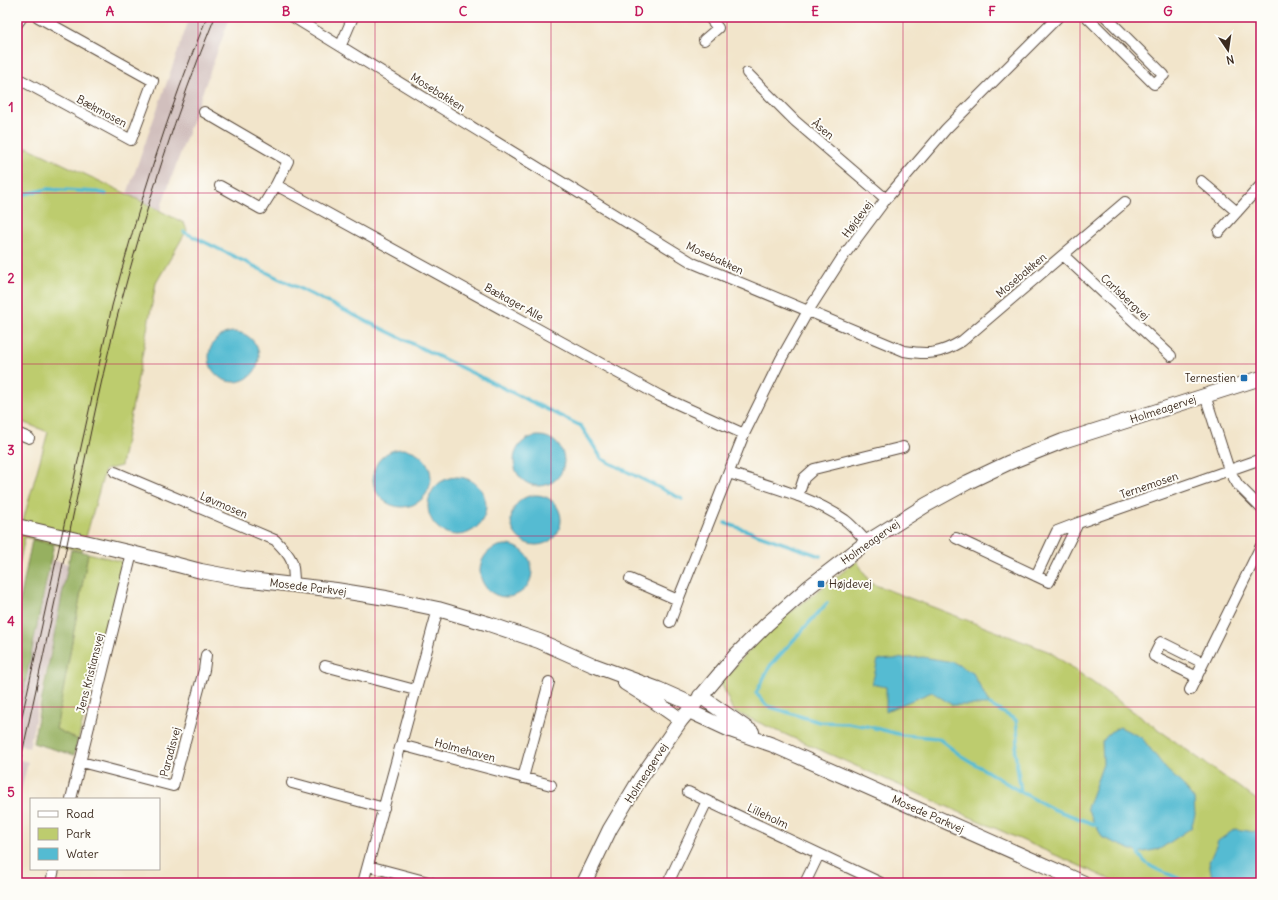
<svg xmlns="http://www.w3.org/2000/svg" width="1278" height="900" viewBox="0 0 1278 900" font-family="Delius,sans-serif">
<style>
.industrial{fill:#d1bfbd}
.green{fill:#bdcc6e;stroke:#7c7b46}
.forest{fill:#96b061;stroke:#686d40}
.water{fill:#54bbd2;stroke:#487278}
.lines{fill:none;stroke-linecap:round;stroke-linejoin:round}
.stream{stroke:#54bbd2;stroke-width:3.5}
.street-casing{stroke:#564638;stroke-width:12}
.secondary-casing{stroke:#564638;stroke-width:16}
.street{stroke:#fff;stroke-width:10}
.secondary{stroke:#fff;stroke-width:14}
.tram{stroke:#3b2a1e;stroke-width:1}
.grid{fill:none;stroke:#c2185b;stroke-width:1;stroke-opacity:0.55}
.poi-dot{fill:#1f6fb2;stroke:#fdfcf7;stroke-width:1.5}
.labels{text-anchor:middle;stroke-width:4;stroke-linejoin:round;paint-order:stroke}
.street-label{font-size:11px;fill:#3b2a1e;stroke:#fdfcf7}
.poi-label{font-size:11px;fill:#3b2a1e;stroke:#fdfcf7;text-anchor:end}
.neatline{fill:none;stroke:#c2185b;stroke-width:1.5}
.grid-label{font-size:13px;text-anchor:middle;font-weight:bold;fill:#c2185b}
</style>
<rect width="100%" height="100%" fill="#fdfcf7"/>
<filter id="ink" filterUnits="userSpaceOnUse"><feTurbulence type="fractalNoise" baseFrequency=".025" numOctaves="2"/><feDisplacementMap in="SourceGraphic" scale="8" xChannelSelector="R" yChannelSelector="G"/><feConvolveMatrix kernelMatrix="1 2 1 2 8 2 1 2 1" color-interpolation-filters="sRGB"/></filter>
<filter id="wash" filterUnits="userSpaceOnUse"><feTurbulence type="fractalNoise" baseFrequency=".012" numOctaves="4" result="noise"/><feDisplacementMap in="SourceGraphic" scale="16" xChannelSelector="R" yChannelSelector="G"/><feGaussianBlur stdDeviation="0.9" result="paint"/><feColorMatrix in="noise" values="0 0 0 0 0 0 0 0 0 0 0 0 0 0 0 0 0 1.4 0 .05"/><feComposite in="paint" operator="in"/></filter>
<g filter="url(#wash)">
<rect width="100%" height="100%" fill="#f2e5cb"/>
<path class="industrial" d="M 190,17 L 230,17 L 163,201 L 113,381 L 85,379 L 127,194 Z
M 52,560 L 69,564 L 29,748 L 17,744 L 17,723 Z
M 17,759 L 28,762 L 17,807 Z"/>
<path class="green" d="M 27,147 L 127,194 L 184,223 L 187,230 L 156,283 L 121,466 L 105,470 L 82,551 L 25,537 L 17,573 L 17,545 L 19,535 L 48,432 L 17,420 L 17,165 Z
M 88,553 L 124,562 L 78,740 L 56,729 Z
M 857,561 L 870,583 L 1050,652 L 1261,803 L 1261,883 L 1118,883 L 733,711 L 721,682 L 770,628 Z"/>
<path class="forest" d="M 32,540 L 54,544 L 17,722 L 17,616 Z
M 71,550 L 88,553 L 56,729 L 78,740 L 74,755 L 33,743 Z"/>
<path class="water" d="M209 357a25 25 0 1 1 50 0a25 25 0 1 1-50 0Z
M514 461a25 25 0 1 1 50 0a25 25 0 1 1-50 0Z
M373 478a29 29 0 1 1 58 0a29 29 0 1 1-58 0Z
M428 506a29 29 0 1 1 58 0a29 29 0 1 1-58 0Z
M511 520a25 25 0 1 1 50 0a25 25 0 1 1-50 0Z
M480 571a26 26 0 1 1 52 0a26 26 0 1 1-52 0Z
M 923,657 L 953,662 L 973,673 L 990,705 L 952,705 L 932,692 L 886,711 L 886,687 L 872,684 L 878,660 Z
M 1120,727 L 1142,738 L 1166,769 L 1183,785 L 1194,799 L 1195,815 L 1191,828 L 1160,849 L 1139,853 L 1103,838 L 1094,823 L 1087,808 L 1103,764 L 1102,742 L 1110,732 Z
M 1235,829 L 1261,833 L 1261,883 L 1213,883 L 1209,862 L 1218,841 Z"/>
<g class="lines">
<path class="stream" d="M 17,196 L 47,189 L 97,192 L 106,194
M 184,232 L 581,426 L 602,459 L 682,499
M 725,523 L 820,556
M 827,603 L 770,666 L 756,693 L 767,706 L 819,722 L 848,723 L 871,727 L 902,735 L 938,738 L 960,755 L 1021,792 L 1053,809 L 1099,826
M 990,705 L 1016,720 L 1018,739 L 1015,752 L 1021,792
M 1138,850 C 1142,870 1173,873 1187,883"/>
</g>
</g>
<g filter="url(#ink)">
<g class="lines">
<g class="street-casing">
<path id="street" d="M 293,17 L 693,263 L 904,351 C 929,355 940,354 962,341 L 1125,202
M 1087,17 L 1154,84 L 1164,75 L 1106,17
M 17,24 L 22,17
M 704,40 L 718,28 L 709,17
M 341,45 L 353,17
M 747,73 L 795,121 L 886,199
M 17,78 L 131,140 L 153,81 L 38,17
M 204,112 L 288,161 L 276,185 L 261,209 L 220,186
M 1201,181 L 1237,212
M 276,185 L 660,396 L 744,434
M 1219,232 L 1261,185
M 1063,255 L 1171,356
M 1205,395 L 1229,470 L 1238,485 L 1261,508
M 17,433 L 29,438
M 115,472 L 275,540 C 293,558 294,561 294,586
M 729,473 C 768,486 811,496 845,520 C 853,526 860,535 867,542
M 798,496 L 804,478 L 814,469 L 903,447
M 956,538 L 1049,582 L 1078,523 L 1261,459
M 1036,576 L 1057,531 L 1078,523
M 630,579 L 678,600
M 670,622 L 678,600 L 744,434 L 781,359 L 808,311 L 842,258 L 886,199 L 946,129 L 1058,17
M 325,666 L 415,690
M 1197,677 L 1154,656 L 1161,642 L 1203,663
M 1190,690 L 1261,546
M 401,745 L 551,785
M 81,762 L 173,786 L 204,670 L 206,655
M 523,778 L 549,682
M 292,783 L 384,808
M 688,792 L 881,883
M 71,799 L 132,553
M 368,866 L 432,883
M 51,883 L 54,869
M 363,883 L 438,609
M 668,883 L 707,801
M 805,883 L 819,854"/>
</g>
<g class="secondary-casing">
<path id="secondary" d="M 17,526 L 132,553 L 201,571 L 243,579 L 336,590 L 386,598 L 438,609 L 489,624 L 539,641 L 593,665 L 658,689 L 694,705
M 625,683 L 654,701 L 681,720
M 700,696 L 752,732
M 689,711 L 730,730 L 773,745 L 1084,883
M 584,883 L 610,829 L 640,779 L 681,720 L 735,656 L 767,624 L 810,586 L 867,542 L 926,505 L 968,482 L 1008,463 L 1063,441 L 1261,378"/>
</g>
<use href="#street" class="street"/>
<use href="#secondary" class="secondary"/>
<path class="tram" d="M 17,739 L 112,306 C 138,208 168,111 207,17
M 17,777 C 38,680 59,584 79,487 C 92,427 104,365 120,306 C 146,208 176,111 215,17"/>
</g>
</g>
<path class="grid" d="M 198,17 L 198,883M 375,17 L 375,883M 551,17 L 551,883M 727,17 L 727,883M 903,17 L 903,883M 1080,17 L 1080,883M 17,193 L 1261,193M 17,364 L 1261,364M 17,536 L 1261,536M 17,707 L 1261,707"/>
<g class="poi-dot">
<rect x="1240" y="374" width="8" height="8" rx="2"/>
<rect x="817" y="580" width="8" height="8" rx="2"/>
</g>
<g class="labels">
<g class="street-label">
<text transform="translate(438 92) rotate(32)" y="4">Mosebakken</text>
<text transform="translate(102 111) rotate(28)" y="4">Bækmosen</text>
<text transform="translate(823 129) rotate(40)" y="4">Åsen</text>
<text transform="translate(857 219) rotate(-53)" y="4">Højdevej</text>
<text transform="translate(715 258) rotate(25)" y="4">Mosebakken</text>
<text transform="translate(1021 275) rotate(-40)" y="4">Mosebakken</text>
<text transform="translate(1125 297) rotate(43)" y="4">Carlsbergvej</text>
<text transform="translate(514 302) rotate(29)" y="4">Bækager Alle</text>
<text transform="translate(1163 409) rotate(-18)" y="4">Holmeagervej</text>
<text transform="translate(1149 485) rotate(-19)" y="4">Ternemosen</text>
<text transform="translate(224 505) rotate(23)" y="4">Løvmosen</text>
<text transform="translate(870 542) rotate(-35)" y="4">Holmeagervej</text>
<text transform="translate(308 587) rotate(7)" y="4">Mosede Parkvej</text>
<text transform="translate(90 673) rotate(-76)" y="4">Jens Kristiansvej</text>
<text transform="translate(465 750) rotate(15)" y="4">Holmehaven</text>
<text transform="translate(170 752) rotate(-75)" y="4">Paradisvej</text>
<text transform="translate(646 773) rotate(-57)" y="4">Holmeagervej</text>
<text transform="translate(928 814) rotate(24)" y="4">Mosede Parkvej</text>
<text transform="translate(768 816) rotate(25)" y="4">Lilleholm</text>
</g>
<g class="poi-label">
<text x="1236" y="382">Ternestien</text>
<text x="829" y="588" text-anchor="start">Højdevej</text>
</g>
</g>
<rect width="1278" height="900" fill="none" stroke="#fdfcf7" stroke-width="44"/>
<rect x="30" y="798" width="130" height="72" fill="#fdfcf7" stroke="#afa8a0"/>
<rect x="38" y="811" width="20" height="6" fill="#ffffff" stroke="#afa8a0"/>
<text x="66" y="818" font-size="12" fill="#3b2a1e">Road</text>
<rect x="38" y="828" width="20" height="12" fill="#bdcc6e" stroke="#afa8a0"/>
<text x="66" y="838" font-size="12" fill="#3b2a1e">Park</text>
<rect x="38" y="848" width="20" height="12" fill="#54bbd2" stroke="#afa8a0"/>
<text x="66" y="858" font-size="12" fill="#3b2a1e">Water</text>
<g transform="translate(1228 50) rotate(167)" stroke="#fdfcf7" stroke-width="3" paint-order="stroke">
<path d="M0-3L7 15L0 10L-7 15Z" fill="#3b2a1e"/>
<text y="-6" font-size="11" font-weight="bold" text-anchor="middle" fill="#3b2a1e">N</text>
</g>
<rect x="22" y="22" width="1234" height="856" class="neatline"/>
<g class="grid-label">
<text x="110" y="16">A</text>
<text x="286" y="16">B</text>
<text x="463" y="16">C</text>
<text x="639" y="16">D</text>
<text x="815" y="16">E</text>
<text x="992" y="16">F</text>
<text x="1168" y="16">G</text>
<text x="11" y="112">1</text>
<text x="11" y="283">2</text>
<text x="11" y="455">3</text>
<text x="11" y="626">4</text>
<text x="11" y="797">5</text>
</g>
</svg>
